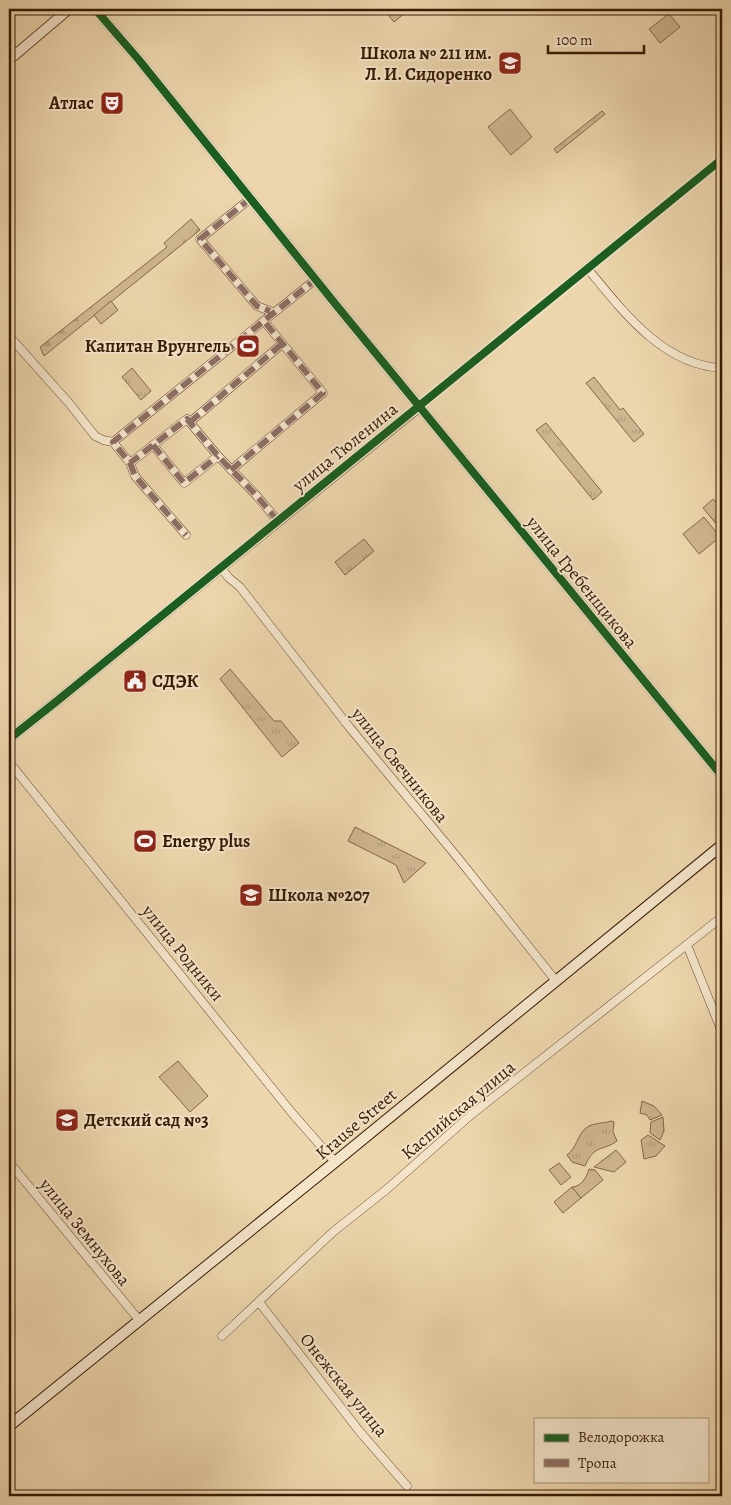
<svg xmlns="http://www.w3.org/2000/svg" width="731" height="1505" viewBox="0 0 731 1505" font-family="Alegreya,serif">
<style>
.grass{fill:#ceb690;stroke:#82684a}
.forest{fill:url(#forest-firs);stroke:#82684a}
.park{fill:url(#park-tufts);stroke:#82684a}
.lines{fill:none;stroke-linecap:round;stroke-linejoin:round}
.minor-casing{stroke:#64492e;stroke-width:9}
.tertiary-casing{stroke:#64492e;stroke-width:11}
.secondary-casing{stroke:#371a04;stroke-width:12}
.minor{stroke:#f3e4ca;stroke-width:8}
.tertiary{stroke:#f3e4ca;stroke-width:9}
.secondary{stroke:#f3e4ca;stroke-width:10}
.quiet{stroke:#8d6e63;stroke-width:6;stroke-dasharray:12 6;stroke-linecap:butt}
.cycleway-casing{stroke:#f3e4ca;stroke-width:11}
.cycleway{stroke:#1b5e20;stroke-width:8}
.labels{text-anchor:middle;stroke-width:4;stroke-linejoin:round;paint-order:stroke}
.poi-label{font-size:18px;font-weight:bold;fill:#371a04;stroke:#f3e4ca;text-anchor:start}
.street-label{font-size:18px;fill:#371a04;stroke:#f3e4ca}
</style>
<defs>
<pattern id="forest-firs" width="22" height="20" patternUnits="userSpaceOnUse" patternTransform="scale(1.25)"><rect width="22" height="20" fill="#ceb690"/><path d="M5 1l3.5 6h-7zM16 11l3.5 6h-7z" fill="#b29c7b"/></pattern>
<pattern id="park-tufts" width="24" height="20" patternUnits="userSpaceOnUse" patternTransform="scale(1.25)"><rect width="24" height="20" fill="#ceb690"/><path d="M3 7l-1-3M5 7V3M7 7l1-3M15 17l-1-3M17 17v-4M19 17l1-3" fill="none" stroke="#b29c7b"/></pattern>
</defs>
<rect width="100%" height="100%" fill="#edd6ad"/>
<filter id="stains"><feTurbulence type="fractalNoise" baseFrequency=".004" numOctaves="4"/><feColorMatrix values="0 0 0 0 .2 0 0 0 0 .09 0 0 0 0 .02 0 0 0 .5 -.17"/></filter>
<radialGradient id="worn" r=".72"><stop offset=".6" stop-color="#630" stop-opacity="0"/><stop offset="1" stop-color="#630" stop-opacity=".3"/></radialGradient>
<path class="grass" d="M 669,14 L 680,27 L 660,43 L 649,29 Z
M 510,109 L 532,137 L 511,155 L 488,127 Z
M 704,517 L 720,537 L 699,554 L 683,534 Z
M 178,1061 L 208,1096 L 190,1112 L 159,1077 Z
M 559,1163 L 571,1177 L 561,1185 L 549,1170 Z
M 572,1187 L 581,1198 L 563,1213 L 554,1202 Z"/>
<path class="forest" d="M 191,219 L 200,230 L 44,356 L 40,347 L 167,247 L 164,243 Z"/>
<path class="park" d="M 386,9 L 410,9 L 394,22 L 384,10 Z
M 602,111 L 605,114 L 557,153 L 554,149 Z
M 111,301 L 118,310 L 101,324 L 94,315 Z
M 132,368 L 151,391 L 141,400 L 122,377 Z
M 594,377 L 620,410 L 623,408 L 644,434 L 634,442 L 586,383 Z
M 546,423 L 602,492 L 593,500 L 536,430 Z
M 713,499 L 722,509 L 722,531 L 703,508 Z
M 364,539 L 374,551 L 345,575 L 335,562 Z
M 230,669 L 274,721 L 281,721 L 299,743 L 282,757 L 220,679 Z
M 355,827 L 426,863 L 404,883 L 396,865 L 348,841 Z
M 642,1101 L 654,1106 L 662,1115 L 650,1120 L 647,1115 L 640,1113 Z
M 663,1117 L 664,1131 L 660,1140 L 650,1133 L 651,1122 Z
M 611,1121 L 614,1122 L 613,1132 L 617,1141 C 604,1151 594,1144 585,1166 L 572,1162 L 567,1155 C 577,1148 577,1135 586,1128 C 594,1122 603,1124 611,1121 Z
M 648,1135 L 665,1146 L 656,1156 L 644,1159 L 641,1140 Z
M 616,1150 L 626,1162 L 614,1172 L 594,1167 Z
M 589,1169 L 595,1170 L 603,1180 L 581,1198 L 572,1187 C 581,1187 587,1177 589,1169 Z"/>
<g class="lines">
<g class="minor-casing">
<path id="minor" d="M 251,198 L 200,239 L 257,306 L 270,311
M 587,268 C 622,310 662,365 722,368
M 9,336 L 69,403 L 95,436 L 103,440 L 113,442 L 130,463 L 187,419 L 218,456 L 256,495 L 278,521
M 420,406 L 587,268 L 722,159
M 190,422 L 282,344
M 113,442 L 316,279
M 153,445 L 184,483 L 218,456
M 130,463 L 135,476 L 186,535
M 231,470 L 323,393 L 264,321
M 221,568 L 229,578 L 240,587 L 350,728 L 458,858 L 556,981
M 9,762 L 292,1113 L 335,1162
M 687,945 L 722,1032
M 9,1162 L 139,1320
M 259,1302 L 360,1432 L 407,1486
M 222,1336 L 333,1232 L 387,1189 L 472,1114 L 722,917"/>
</g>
<g class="tertiary-casing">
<path id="tertiary" d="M 95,9 L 139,60 L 337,306 L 722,776
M 9,60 L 69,9
M 9,739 L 57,701 L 420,406"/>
</g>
<g class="secondary-casing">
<path id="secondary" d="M 9,1426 L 335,1162 L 722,845"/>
</g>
<use href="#minor" class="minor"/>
<use href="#tertiary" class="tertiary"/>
<use href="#secondary" class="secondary"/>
<path class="quiet" d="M 251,198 L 200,239 L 257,306 L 270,311
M 190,422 L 282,344
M 153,445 L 184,483 L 218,456
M 130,463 L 135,476 L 186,535
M 231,470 L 323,393 L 264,321
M 278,521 L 256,495 L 218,456 L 187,419 L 130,463 L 113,442 L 316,279"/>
<g class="cycleway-casing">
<path id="cycleway" d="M 95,9 L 139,60 L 337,306 L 722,776
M 9,739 L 57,701 L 722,159"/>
</g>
<use href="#cycleway" class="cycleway"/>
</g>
<defs>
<g id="school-square" transform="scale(1.25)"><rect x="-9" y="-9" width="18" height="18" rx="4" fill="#8f2418" stroke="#f3e4ca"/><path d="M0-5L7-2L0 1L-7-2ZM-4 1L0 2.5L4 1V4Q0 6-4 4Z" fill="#fff"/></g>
<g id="theatre-square" transform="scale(1.25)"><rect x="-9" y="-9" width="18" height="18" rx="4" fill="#8f2418" stroke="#f3e4ca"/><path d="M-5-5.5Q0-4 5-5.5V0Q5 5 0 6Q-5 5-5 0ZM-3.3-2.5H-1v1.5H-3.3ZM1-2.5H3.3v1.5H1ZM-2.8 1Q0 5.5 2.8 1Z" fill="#fff"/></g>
<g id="stadium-square" transform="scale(1.25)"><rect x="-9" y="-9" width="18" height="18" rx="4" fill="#8f2418" stroke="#f3e4ca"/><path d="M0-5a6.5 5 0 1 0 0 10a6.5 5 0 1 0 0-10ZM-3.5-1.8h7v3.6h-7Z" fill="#fff"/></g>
<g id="civic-square" transform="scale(1.25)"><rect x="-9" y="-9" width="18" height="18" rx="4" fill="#8f2418" stroke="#f3e4ca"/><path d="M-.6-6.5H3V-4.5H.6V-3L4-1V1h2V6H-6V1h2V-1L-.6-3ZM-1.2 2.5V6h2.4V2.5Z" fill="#fff"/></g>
</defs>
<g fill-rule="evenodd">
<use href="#school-square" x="510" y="63"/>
<use href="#theatre-square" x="112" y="103"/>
<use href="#stadium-square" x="248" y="346"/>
<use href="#civic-square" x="135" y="681"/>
<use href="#stadium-square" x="145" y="841"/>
<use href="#school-square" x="251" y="895"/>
<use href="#school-square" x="67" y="1120"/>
</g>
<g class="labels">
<g class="poi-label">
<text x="492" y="59" text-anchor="end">Школа № 211 им.<tspan x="492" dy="21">Л. И. Сидоренко</tspan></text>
<text x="94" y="109" text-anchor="end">Атлас</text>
<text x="230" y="352" text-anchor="end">Капитан Врунгель</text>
<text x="152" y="687">СДЭК</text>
<text x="162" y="847">Energy plus</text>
<text x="268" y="901">Школа №207</text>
<text x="84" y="1126">Детский сад №3</text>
</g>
<g class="street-label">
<text transform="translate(345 447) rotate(-39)" y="6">улица Тюленина</text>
<text transform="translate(582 582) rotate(51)" y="6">улица Гребенщикова</text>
<text transform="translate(400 765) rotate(51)" y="6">улица Свечникова</text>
<text transform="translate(183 953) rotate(51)" y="6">улица Родники</text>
<text transform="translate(458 1110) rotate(-40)" y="6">Каспийская улица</text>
<text transform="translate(356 1124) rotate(-40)" y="6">Krause Street</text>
<text transform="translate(85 1232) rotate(51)" y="6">улица Земнухова</text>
<text transform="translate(344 1385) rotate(51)" y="6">Онежская улица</text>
</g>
</g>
<rect width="731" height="1505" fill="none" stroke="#edd6ad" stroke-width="30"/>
<rect x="10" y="10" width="711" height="1485" fill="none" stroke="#371a04" stroke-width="2.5"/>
<rect x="15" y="15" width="701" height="1475" fill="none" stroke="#371a04"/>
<rect x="534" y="1418" width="175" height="65" fill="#f3e4ca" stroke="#a8937b"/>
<rect x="544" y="1434" width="25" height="8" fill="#1b5e20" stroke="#a8937b"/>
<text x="578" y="1442" font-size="15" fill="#371a04">Велодорожка</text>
<rect x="544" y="1459" width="25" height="8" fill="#8d6e63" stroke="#a8937b"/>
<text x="578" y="1468" font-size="15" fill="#371a04">Тропа</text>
<path d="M548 45v8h96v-8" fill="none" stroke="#371a04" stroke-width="2.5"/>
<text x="556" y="45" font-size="15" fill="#371a04" stroke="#f3e4ca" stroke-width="4" paint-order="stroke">100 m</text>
<rect width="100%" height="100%" filter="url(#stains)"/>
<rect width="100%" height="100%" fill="url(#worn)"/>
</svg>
